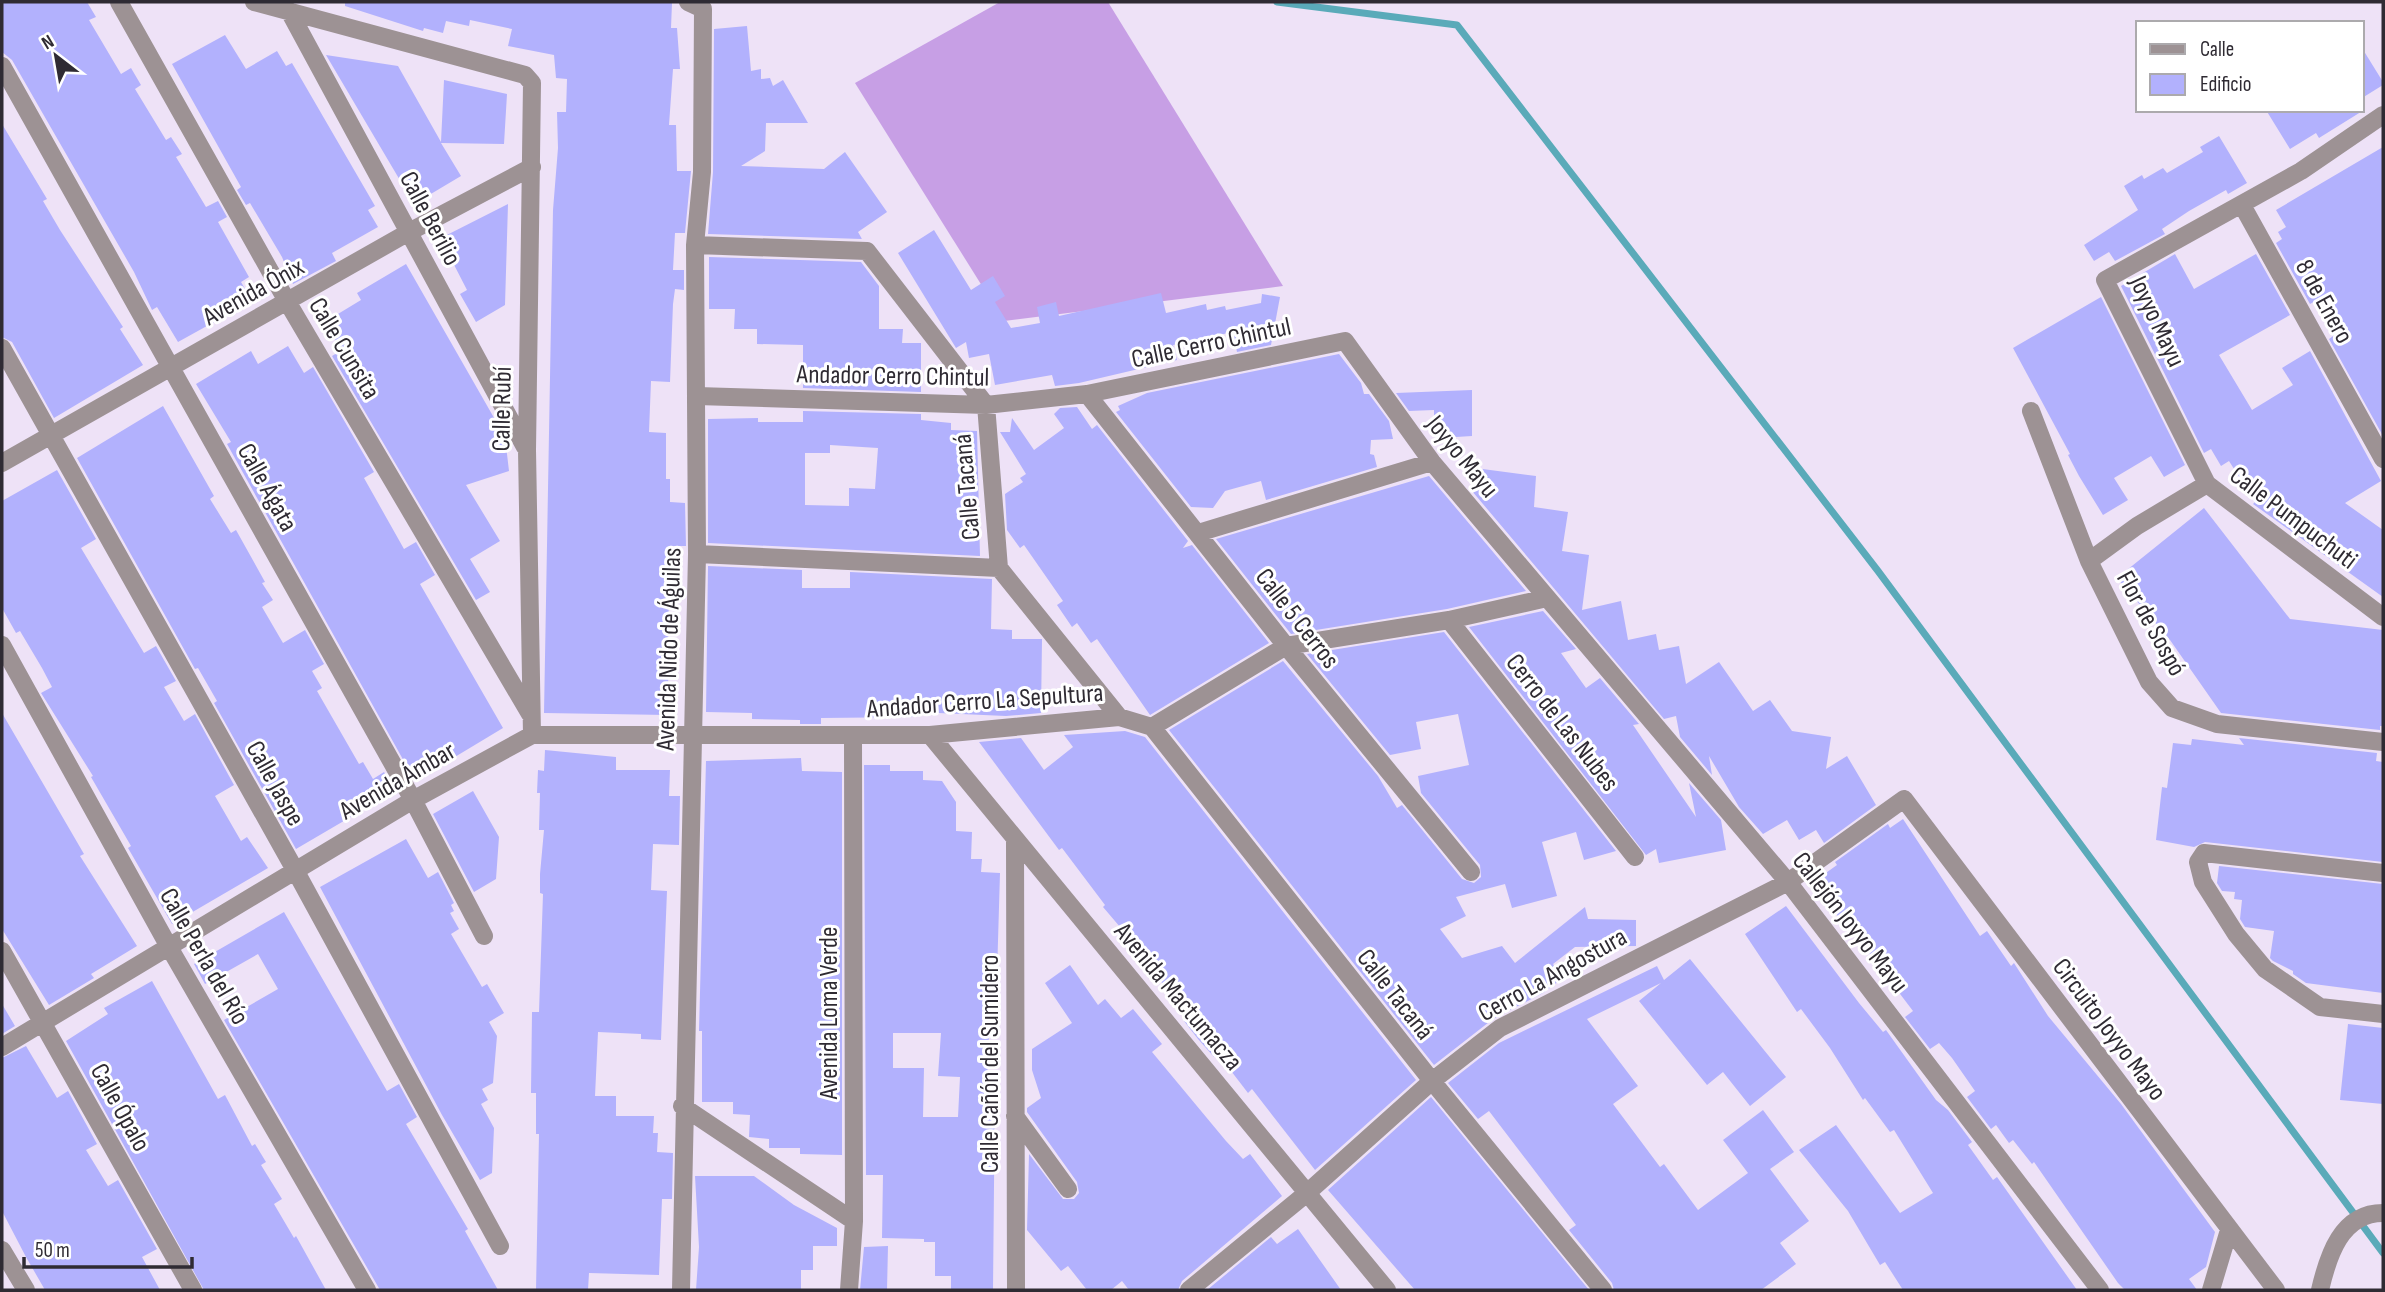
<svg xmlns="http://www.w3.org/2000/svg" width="2385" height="1292" viewBox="0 0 2385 1292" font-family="'Sofia Sans Condensed',sans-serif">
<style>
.forest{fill:#c79fe5}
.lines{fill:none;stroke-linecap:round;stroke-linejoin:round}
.stream{stroke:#5aaab9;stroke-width:7}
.building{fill:#b2b1fd;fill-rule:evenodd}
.minor{stroke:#9d9294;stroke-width:18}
.labels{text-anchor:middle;stroke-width:6;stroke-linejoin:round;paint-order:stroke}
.street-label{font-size:26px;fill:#2f2b33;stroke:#fff}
</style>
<rect width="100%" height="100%" fill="#eee2f7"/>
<path class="forest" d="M 1000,2 L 1108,2 L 1283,286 L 1004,321 L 855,83 Z"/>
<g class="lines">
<path class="stream" d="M 1277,2 L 1457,25 L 1878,571 L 2383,1253"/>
</g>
<path class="building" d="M 2,2 L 87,2 L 96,17 L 89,20 L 121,74 L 131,68 L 141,85 L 135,89 L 166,140 L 171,137 L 182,154 L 176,157 L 206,207 L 218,201 L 227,217 L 218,222 L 249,277 L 241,282 L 252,301 L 178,342 L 157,307 L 152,310 L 134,272 L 12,60 L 2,52 Z
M 345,2 L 672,3 L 671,28 L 677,28 L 680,69 L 673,69 L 669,125 L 676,125 L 677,171 L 691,171 L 685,233 L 675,233 L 673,270 L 684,270 L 684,290 L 675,289 L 673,304 L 670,382 L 651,381 L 649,432 L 666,433 L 666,479 L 670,479 L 670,502 L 685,503 L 686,546 L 669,546 L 668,715 L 544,713 L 553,210 L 558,148 L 557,112 L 566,112 L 567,79 L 556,78 L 554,55 L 508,46 L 512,29 L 470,20 L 469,26 L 446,21 L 443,33 L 424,28 L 423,31 L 345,6 Z
M 747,26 L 751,71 L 761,69 L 761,79 L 770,78 L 773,86 L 783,80 L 808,123 L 766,123 L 765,151 L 741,166 L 824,169 L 845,152 L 887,212 L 858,232 L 862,239 L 708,234 L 713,172 L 714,29 Z
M 225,35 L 246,69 L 277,51 L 286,66 L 292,63 L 375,206 L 368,210 L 378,227 L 332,253 L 336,261 L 293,284 L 282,257 L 250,203 L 246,205 L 237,190 L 241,187 L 172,64 Z
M 2362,48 L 2383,82 L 2383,85 L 2362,98 Z
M 326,55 L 398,66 L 441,142 L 444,80 L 507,94 L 504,144 L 441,143 L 461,176 L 414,204 Z
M 2266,110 L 2364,110 L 2319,138 L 2316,133 L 2290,149 Z
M 2,124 L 47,199 L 43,201 L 60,230 L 123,327 L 120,329 L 143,365 L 54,418 L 12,342 L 2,337 Z
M 2219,136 L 2247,183 L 2228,194 L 2226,190 L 2189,211 L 2162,229 L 2165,234 L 2115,261 L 2109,252 L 2094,261 L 2084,245 L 2138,210 L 2124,186 L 2142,175 L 2144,179 L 2163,168 L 2167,173 L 2203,152 L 2200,147 Z
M 2383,147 L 2383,436 L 2329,339 L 2336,334 L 2317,300 L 2310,304 L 2276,243 L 2282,239 L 2278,232 L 2286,227 L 2276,210 Z
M 508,204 L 505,305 L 476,322 L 460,294 L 467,290 L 450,257 L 444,259 L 435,241 Z
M 934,230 L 971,290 L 993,276 L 1005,296 L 995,302 L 1011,328 L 1040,323 L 1037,307 L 1056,302 L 1059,316 L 1161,293 L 1166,313 L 1206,304 L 1207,310 L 1225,306 L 1226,310 L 1261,303 L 1262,294 L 1280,297 L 1271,345 L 1237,352 L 1233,332 L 1173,345 L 1177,360 L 1079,383 L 1055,386 L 1052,375 L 995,385 L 989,354 L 969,358 L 966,342 L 956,348 L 898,253 Z
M 2175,254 L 2194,289 L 2256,254 L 2290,315 L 2219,355 L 2252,410 L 2293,385 L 2282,368 L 2310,351 L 2381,481 L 2345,503 L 2383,530 L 2383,597 L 2253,504 L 2255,502 L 2229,461 L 2221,466 L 2211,449 L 2204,453 L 2121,286 Z
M 709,257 L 861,262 L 879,286 L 879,329 L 903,329 L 902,343 L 921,343 L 921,392 L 803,388 L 803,345 L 757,344 L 757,329 L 734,329 L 735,309 L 709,309 Z
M 406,264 L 505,437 L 509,471 L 466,485 L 500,541 L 470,559 L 490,592 L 476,600 L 332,356 L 342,350 L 333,336 L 341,331 L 333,317 L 361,300 L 357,293 Z
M 2101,297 L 2185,465 L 2164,477 L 2151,456 L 2114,478 L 2128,500 L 2103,515 L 2079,476 L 2068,455 L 2070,454 L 2013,348 Z
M 288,346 L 304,373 L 313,367 L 374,472 L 364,478 L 404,549 L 416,542 L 435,575 L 420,584 L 503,728 L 415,781 L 227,444 L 231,442 L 196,384 L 251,351 L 258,364 Z
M 1339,354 L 1361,383 L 1364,394 L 1369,394 L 1389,421 L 1393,439 L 1371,440 L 1370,454 L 1374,455 L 1377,467 L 1266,500 L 1261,481 L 1225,491 L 1213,508 L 1191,507 L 1116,412 L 1120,410 L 1118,406 L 1147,393 Z
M 1472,390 L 1472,436 L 1440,438 L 1439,424 L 1434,424 L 1434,410 L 1409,411 L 1396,393 Z
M 163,406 L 214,496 L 210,499 L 231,533 L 236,530 L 265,582 L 262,583 L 273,600 L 262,607 L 283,643 L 305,630 L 324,664 L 312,671 L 322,688 L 317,691 L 359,764 L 363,762 L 373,779 L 384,772 L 395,791 L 296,849 L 214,703 L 217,701 L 198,668 L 195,669 L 77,458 Z
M 1077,407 L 1092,429 L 1097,425 L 1188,541 L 1183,548 L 1192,545 L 1269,643 L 1150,715 L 1097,639 L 1091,643 L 1077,623 L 1072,627 L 1057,605 L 1063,601 L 1024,545 L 1020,548 L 1007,530 L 1005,494 L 1023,482 L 1020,478 L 1026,474 L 1000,432 L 1010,432 L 1012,418 L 1034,450 L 1064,428 L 1054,414 L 1060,408 Z
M 803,411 L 921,414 L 921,420 L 951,423 L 951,430 L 977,431 L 980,556 L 708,543 L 708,419 L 758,418 L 758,422 L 803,422 ZM 830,445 L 878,448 L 875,489 L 849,488 L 849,506 L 805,505 L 805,453 L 830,453 Z
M 1475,468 L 1536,476 L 1534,507 L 1568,512 L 1562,551 L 1589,555 L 1582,610 L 1621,601 L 1628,640 L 1656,634 L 1659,650 L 1679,646 L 1686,684 L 1719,662 L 1753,711 L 1770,700 L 1792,731 L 1831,737 L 1826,769 L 1847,756 L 1876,805 L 1824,843 L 1816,830 L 1799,840 L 1787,820 L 1763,834 L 1739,807 L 1709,756 L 1712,775 L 1680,737 L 1676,716 L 1664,719 L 1472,491 Z
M 57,470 L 96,539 L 81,548 L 144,653 L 156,646 L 176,681 L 164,687 L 184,721 L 195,714 L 234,785 L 215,796 L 241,841 L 247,837 L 268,868 L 172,924 L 128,848 L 131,846 L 91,777 L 93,776 L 41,693 L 52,687 L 42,668 L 20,631 L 16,633 L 2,608 L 2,501 Z
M 1429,476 L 1526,591 L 1447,609 L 1291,634 L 1216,539 Z
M 2204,508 L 2290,619 L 2383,630 L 2383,726 L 2380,726 L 2380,730 L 2221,713 L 2170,640 L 2117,578 Z
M 708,566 L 802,570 L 802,588 L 850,588 L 850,572 L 992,579 L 991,629 L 1012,630 L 1012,639 L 1042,639 L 1041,713 L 1006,716 L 916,712 L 916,717 L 821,718 L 821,724 L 800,724 L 800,720 L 752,719 L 752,713 L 706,712 Z
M 1543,611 L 1576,649 L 1561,653 L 1586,688 L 1600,678 L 1639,724 L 1633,725 L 1696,817 L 1689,783 L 1721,820 L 1726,850 L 1659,863 L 1656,849 L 1646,855 L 1469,627 Z
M 1444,632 L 1616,851 L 1584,860 L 1576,832 L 1542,842 L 1557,896 L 1512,908 L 1505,884 L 1456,897 L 1466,916 L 1440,929 L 1462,958 L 1502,946 L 1515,963 L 1585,907 L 1588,919 L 1636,920 L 1636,946 L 1575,947 L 1553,964 L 1563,978 L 1543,993 L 1493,1019 L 1434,1065 L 1169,730 L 1283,661 L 1378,776 L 1397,808 L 1402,805 L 1462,879 L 1474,883 L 1481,877 L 1480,865 L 1421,793 L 1418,776 L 1469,765 L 1458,714 L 1416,722 L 1421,749 L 1390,755 L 1307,654 Z
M 2,713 L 84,854 L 80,856 L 137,946 L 91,974 L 94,978 L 49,1005 L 2,929 Z
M 1125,731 L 1145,737 L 1416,1080 L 1315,1170 L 1252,1089 L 1248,1093 L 1218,1054 L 1214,1057 L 1198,1039 L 1184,1021 L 1189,1018 L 1146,962 L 1149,961 L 1103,907 L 1105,905 L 1062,848 L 1059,850 L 979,742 L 1021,738 L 1044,770 L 1073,747 L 1064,735 Z
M 2239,738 L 2377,753 L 2376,761 L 2383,762 L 2383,862 L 2205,842 L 2194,847 L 2156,840 L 2162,787 L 2167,788 L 2173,743 L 2191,745 L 2192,739 L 2244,745 Z
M 545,750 L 616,757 L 616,770 L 670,770 L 669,796 L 680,796 L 679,845 L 653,844 L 651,890 L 667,891 L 661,1040 L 641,1039 L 641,1034 L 598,1032 L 595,1096 L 616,1096 L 616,1116 L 654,1116 L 653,1133 L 658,1133 L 657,1152 L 673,1153 L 672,1199 L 662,1199 L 659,1275 L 589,1273 L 588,1290 L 536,1290 L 539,1134 L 536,1134 L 536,1093 L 531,1093 L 532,1012 L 539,1012 L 543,894 L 540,893 L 540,874 L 544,830 L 539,830 L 540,793 L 537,793 L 538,770 L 544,771 Z
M 801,758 L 802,771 L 842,772 L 842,1155 L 800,1154 L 800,1148 L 769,1148 L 769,1139 L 749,1137 L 750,1115 L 733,1114 L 733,1102 L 702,1102 L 702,1031 L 699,1031 L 706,761 Z
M 864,765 L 890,765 L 890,771 L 923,771 L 923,780 L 942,781 L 956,802 L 956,831 L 972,832 L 971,859 L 982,859 L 981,872 L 1000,873 L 996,1009 L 990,1009 L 988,1058 L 987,1080 L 995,1081 L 993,1290 L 951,1290 L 951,1276 L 935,1276 L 935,1242 L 924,1242 L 924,1239 L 882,1238 L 883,1175 L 866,1175 ZM 893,1033 L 941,1033 L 938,1076 L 960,1077 L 958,1117 L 923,1117 L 924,1068 L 893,1068 Z
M 473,791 L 499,837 L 496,879 L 474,892 L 433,814 Z
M 1903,819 L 1980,936 L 1987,931 L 2011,966 L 2014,963 L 2048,1016 L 2121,1104 L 2215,1232 L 2206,1267 L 2189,1279 L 2197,1290 L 2125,1290 L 2118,1283 L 2034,1162 L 2032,1164 L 2013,1140 L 2009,1143 L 1996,1125 L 1991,1129 L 1967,1097 L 1975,1091 L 1952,1058 L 1939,1043 L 1930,1049 L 1905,1017 L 1913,1011 L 1853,932 L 1850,934 L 1825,897 L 1834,891 L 1823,875 L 1837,865 L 1835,862 L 1888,824 L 1890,828 Z
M 406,839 L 428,878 L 438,872 L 454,903 L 451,905 L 454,911 L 450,913 L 459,929 L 451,934 L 482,987 L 487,984 L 504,1013 L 489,1022 L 497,1036 L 493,1083 L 482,1089 L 488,1100 L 481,1104 L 494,1128 L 492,1173 L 480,1180 L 442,1115 L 320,887 Z
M 2219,866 L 2383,884 L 2383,993 L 2306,983 L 2293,974 L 2293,971 L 2273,961 L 2270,958 L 2274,931 L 2245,927 L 2240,919 L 2242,900 L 2234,899 L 2235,892 L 2222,891 L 2217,883 Z
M 1786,906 L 1859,1003 L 1883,1032 L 1886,1030 L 1936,1100 L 1948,1110 L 1972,1142 L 1968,1145 L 1993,1180 L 1997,1177 L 2077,1290 L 1903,1290 L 1885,1262 L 1880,1265 L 1848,1211 L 1799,1150 L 1836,1125 L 1900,1213 L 1933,1193 L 1894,1130 L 1890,1132 L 1865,1098 L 1863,1100 L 1830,1048 L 1801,1009 L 1797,1012 L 1745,934 Z
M 284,912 L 387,1091 L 399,1084 L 417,1117 L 406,1124 L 468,1229 L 465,1231 L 498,1290 L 380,1290 L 224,1020 L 278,989 L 258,954 L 205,984 L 194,964 Z
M 1690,959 L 1786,1077 L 1750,1106 L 1723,1072 L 1707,1085 L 1639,1001 L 1661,983 L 1587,1019 L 1638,1086 L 1613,1104 L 1660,1167 L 1664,1164 L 1698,1210 L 1748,1173 L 1723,1140 L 1763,1110 L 1794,1152 L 1770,1169 L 1809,1221 L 1780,1243 L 1796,1264 L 1761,1290 L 1614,1290 L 1612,1283 L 1569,1230 L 1576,1225 L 1489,1111 L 1478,1119 L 1448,1083 L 1499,1043 L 1657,966 L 1664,980 Z
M 1070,965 L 1098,1005 L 1105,999 L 1121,1018 L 1133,1009 L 1162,1044 L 1152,1052 L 1226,1141 L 1243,1159 L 1250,1154 L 1282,1196 L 1182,1281 L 1178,1290 L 1129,1290 L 1122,1281 L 1111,1290 L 1087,1290 L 1068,1266 L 1061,1271 L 1027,1230 L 1029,1154 L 1063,1199 L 1074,1199 L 1079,1193 L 1077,1182 L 1027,1112 L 1027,1108 L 1041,1098 L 1032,1070 L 1032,1049 L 1072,1023 L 1045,983 Z
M 152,981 L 218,1099 L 225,1095 L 252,1146 L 255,1144 L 266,1162 L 261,1165 L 282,1199 L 274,1204 L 294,1238 L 296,1236 L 326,1290 L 204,1290 L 66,1041 L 108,1014 L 104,1008 Z
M 2,1004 L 15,1026 L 2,1034 Z
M 2348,1024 L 2383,1028 L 2383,1104 L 2340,1100 Z
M 26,1046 L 57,1098 L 68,1091 L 97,1144 L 86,1150 L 108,1186 L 118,1180 L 157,1249 L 142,1257 L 160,1290 L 45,1290 L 26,1257 L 2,1211 L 2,1058 Z
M 1431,1097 L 1589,1290 L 1415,1290 L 1328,1190 Z
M 695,1176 L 754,1176 L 794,1205 L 837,1228 L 837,1246 L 813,1246 L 813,1270 L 801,1270 L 801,1290 L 696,1290 L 699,1247 Z
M 1298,1229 L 1341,1290 L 1207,1290 L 1271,1237 L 1277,1244 Z
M 888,1246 L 887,1290 L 860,1290 L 864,1247 Z"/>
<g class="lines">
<path class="minor" d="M 119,2 L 288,303 L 530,714
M 254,2 L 525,75 L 532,83 L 527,450 L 532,735
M 289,11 L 525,447
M 2,66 L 413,800 L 484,936
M 2383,115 L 2301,171 L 2105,280 L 2207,484 L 2383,617
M 2242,205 L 2383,459
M 695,245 L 867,251 L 986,405 L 999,568 L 1119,717
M 2,348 L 295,870 L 500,1246
M 1087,394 L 1286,646 L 1471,872
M 697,396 L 986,405 L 1087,394 L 1345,341 L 1432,462 L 1788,882 L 2100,1290
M 2031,411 L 2089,561 L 2149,682 L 2172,708 L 2217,724 L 2383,742
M 2,463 L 409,232 L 532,167
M 1198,533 L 1432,462
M 697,554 L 999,568
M 2089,561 L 2137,526 L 2207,484
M 1449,620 L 1635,857
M 2,645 L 169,947 L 367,1290
M 1152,727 L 1432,1081 L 1603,1290
M 930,735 L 1387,1290
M 1015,839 L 1016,1290
M 2383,873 L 2204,853 L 2198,862 L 2203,882 L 2236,934 L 2265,969 L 2320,1007 L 2383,1014
M 2,951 L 193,1290
M 2,1047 L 413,800 L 532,735 L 930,735 L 1119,717 L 1152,727 L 1286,646 L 1449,620 L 1547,598
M 682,1106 L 854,1221
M 1015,1116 L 1068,1189
M 2,1250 L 26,1290
M 681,1290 L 697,554 L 695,245 L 702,172 L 703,9 L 688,2
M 849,1290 L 854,1221 L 853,736
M 1189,1290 L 1307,1193 L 1432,1081 L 1500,1028 L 1788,882 L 1904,799 L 2276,1290
M 2211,1290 L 2229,1230
M 2320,1290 C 2328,1256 2341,1213 2383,1213"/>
</g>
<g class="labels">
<g class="street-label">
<text transform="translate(431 218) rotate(62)" y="9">Calle Berilio</text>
<text transform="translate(253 291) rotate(-29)" y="9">Avenida Ónix</text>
<text transform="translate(2325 301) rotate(61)" y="9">8 de Enero</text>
<text transform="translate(2158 321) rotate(65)" y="9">Joyyo Mayu</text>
<text transform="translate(1211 342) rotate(-12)" y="9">Calle Cerro Chintul</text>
<text transform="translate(345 348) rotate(59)" y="9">Calle Cunsita</text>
<text transform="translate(893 375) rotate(1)" y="9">Andador Cerro Chintul</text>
<text transform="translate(501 409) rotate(-89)" y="9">Calle Rubí</text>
<text transform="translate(1463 456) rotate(51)" y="9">Joyyo Mayu</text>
<text transform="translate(268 487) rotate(61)" y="9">Calle Ágata</text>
<text transform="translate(966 487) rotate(-95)" y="9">Calle Tacaná</text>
<text transform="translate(2294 517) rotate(37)" y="9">Calle Pumpuchuti</text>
<text transform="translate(1298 618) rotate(52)" y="9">Calle 5 Cerros</text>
<text transform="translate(2152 623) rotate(61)" y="9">Flor de Sospó</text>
<text transform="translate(668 649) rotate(-88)" y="9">Avenida Nido de Águilas</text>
<text transform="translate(985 700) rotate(-4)" y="9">Andador Cerro La Sepultura</text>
<text transform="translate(1563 722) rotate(52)" y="9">Cerro de Las Nubes</text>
<text transform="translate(397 780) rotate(-30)" y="9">Avenida Ámbar</text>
<text transform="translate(276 783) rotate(61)" y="9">Calle Jaspe</text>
<text transform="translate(1851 922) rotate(52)" y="9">Callejón Joyyo Mayu</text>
<text transform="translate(205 956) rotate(60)" y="9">Calle Perla del Río</text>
<text transform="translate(1552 974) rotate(-29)" y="9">Cerro La Angostura</text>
<text transform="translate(1396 994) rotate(52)" y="9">Calle Tacaná</text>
<text transform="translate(1179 996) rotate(50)" y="9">Avenida Mactumacza</text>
<text transform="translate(828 1013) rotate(-90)" y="9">Avenida Loma Verde</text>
<text transform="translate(2110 1029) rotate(53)" y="9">Circuito Joyyo Mayo</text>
<text transform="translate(989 1064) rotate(-90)" y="9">Calle Cañón del Sumidero</text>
<text transform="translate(121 1107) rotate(61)" y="9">Calle Ópalo</text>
</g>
</g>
<rect width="2385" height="1292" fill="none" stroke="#2f2b33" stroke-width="7"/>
<rect x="2136" y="21" width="228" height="91" fill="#ffffff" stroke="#acaaad" stroke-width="2"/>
<rect x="2150" y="44" width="35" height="10" fill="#9d9294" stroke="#acaaad" stroke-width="2"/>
<text x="2200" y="56" font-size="21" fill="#2f2b33">Calle</text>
<rect x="2150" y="74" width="35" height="21" fill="#b2b1fd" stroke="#acaaad" stroke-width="2"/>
<text x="2200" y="91" font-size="21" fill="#2f2b33">Edificio</text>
<g transform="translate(56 56) rotate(329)" stroke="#ffffff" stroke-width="5" paint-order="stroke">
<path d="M0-5L12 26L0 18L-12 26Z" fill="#2f2b33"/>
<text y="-10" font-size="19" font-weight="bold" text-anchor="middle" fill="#2f2b33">N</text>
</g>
<path d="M24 1257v10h168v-10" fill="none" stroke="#2f2b33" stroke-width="3.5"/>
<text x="35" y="1257" font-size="21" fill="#2f2b33" stroke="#ffffff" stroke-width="5" paint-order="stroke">50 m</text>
</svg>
